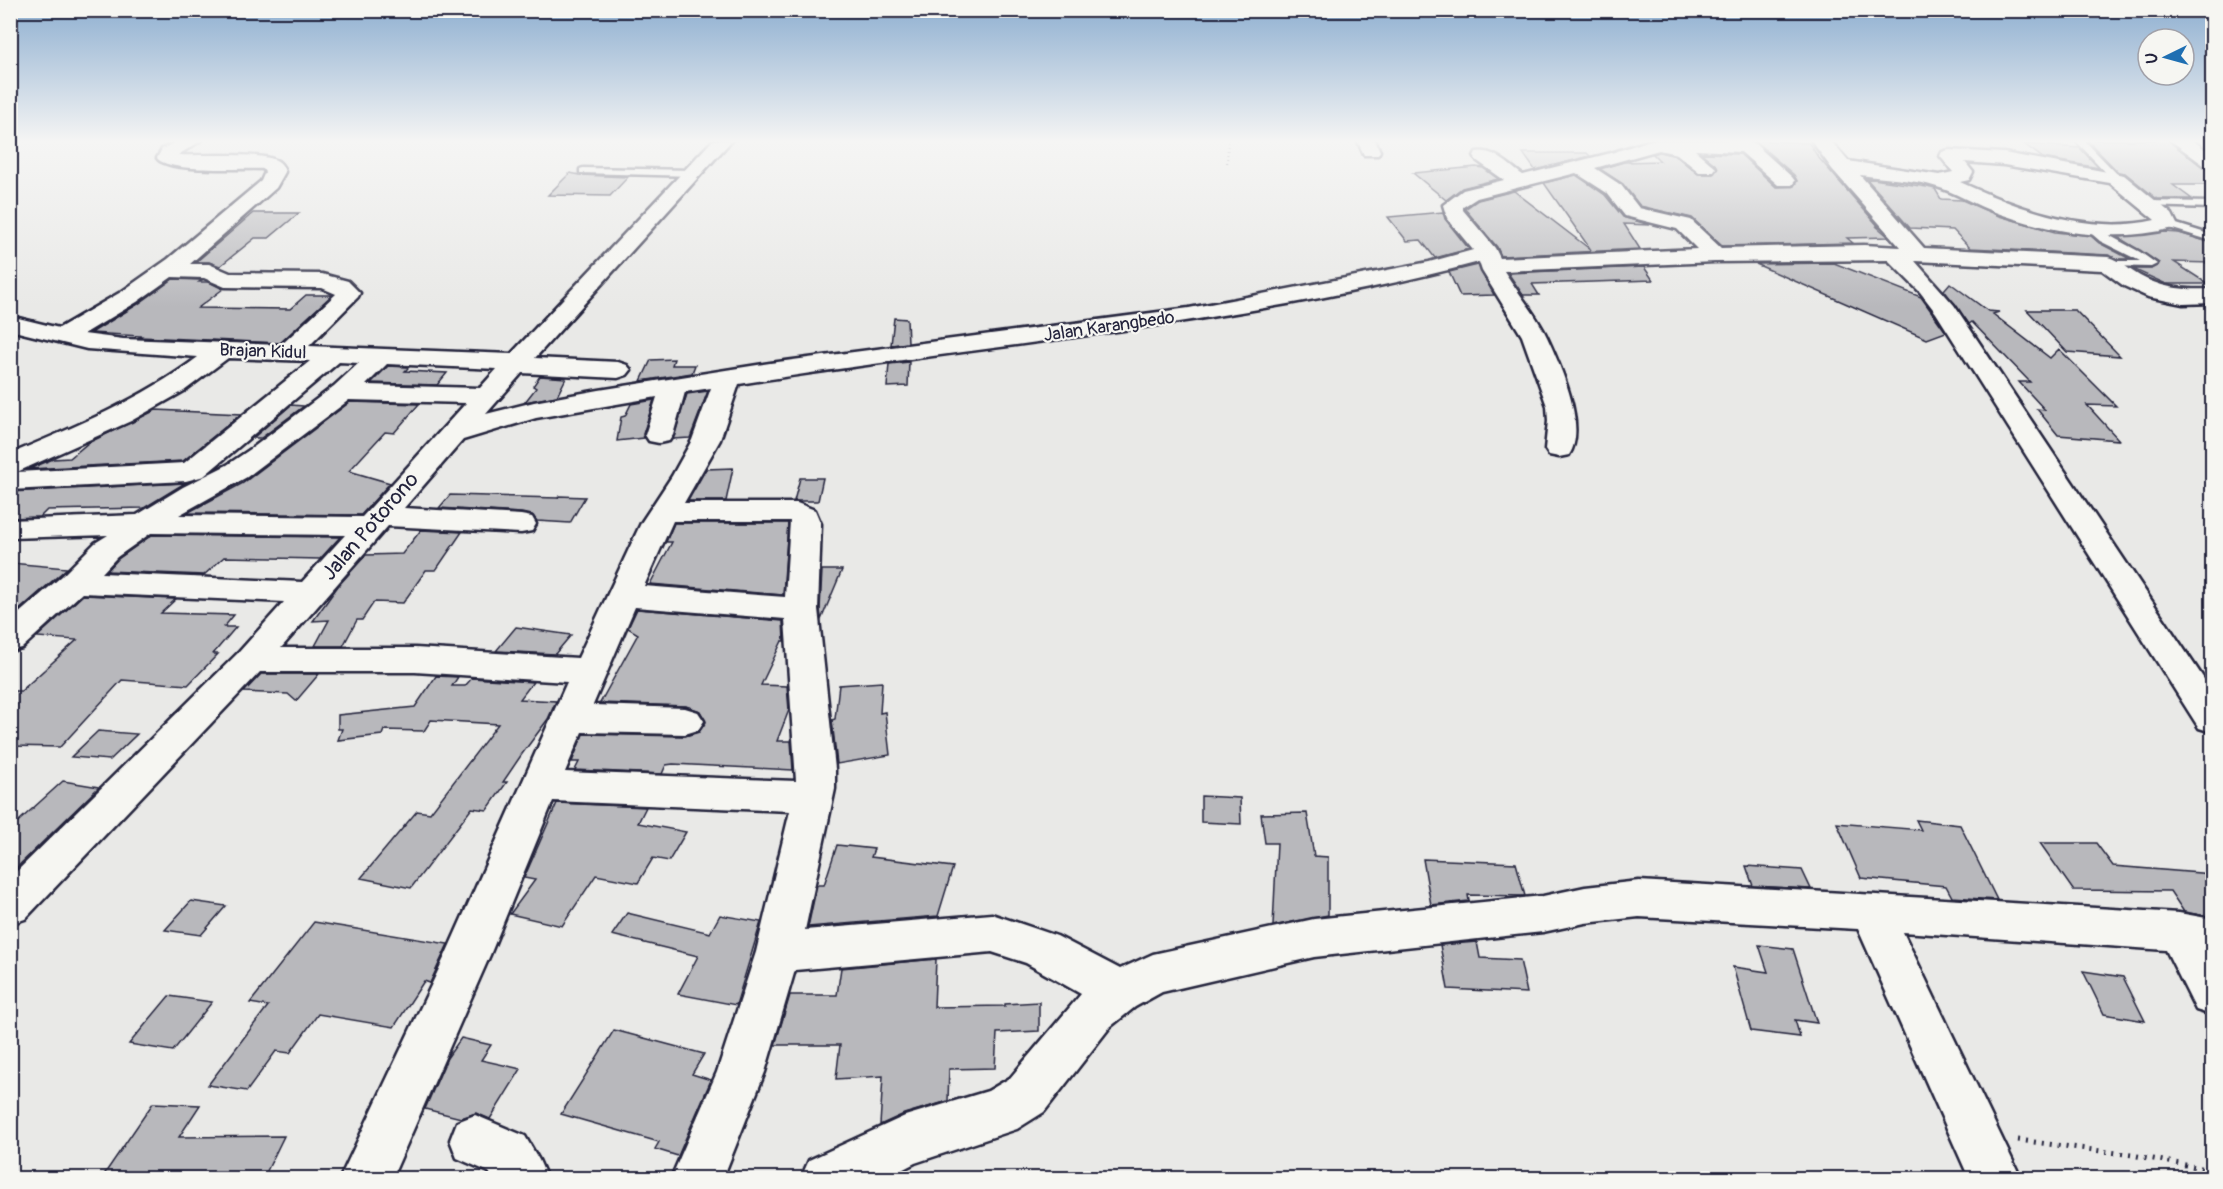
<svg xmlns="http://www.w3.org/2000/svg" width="2223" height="1189" viewBox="0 0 2223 1189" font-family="Pangolin,sans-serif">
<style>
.building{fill:#b8b8bc;stroke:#22223b;stroke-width:1.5}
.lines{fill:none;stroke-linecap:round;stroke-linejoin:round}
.service-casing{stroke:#22223b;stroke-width:5}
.minor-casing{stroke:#22223b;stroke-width:5}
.path-far1{stroke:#22223b;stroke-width:2;stroke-dasharray:1 3;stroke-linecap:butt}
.path{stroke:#22223b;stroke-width:5;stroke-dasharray:2 6;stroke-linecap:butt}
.service{fill:#f6f6f2;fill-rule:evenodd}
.minor{fill:#f6f6f2;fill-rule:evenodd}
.labels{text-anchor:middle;stroke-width:4.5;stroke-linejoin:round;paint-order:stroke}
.far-street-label{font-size:18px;fill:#22223b;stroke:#f6f6f2}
.street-label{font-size:21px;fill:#22223b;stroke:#f6f6f2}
</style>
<rect width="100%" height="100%" fill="#e9e9e7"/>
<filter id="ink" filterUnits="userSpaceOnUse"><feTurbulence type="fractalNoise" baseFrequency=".0167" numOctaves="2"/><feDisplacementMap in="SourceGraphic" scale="12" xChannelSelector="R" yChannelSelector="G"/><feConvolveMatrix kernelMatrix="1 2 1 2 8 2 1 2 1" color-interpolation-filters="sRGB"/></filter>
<g filter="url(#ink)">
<path class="building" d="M 1750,140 L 1809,143 L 1818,157 L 1879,227 L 1876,226 L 1889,237 L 1847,238 L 1853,243 L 1722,246 L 1692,218 L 1640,206 L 1623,184 L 1600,169 L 1624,162 L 1660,161 L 1653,154 L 1659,152 L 1676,156 L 1698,174 L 1713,174 L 1717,166 L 1701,153 L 1740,154 L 1776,187 L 1794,186 L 1797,181 L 1794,175 L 1756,142 Z
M 2087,140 L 2168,140 L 2204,168 L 2212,170 L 2212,185 L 2173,185 L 2192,199 L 2157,199 L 2125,173 L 2118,172 Z
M 2024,144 L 2080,148 L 2099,168 L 2043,158 Z
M 1523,153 L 1587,153 L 1590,156 L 1535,170 Z
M 1476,167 L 1483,168 L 1498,179 L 1462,188 L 1446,200 L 1413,173 Z
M 570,173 L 580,175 L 628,177 L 610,196 L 548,195 Z
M 1576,175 L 1605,195 L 1623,217 L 1650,225 L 1624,224 L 1640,249 L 1501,256 L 1497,247 L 1465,209 L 1478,200 L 1514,191 L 1591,250 L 1544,183 Z
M 1866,178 L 1927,187 L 1935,189 L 1941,199 L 1962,200 L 1999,216 L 2055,232 L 2091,236 L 2099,243 L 2130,259 L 2118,259 L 2108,255 L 1970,248 L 1953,230 L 1910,228 Z
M 1443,212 L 1445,219 L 1469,249 L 1435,258 L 1421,240 L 1407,241 L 1388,217 Z
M 253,213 L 299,213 L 269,238 L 255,238 L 220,266 L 209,262 L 196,262 Z
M 2164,232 L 2179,233 L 2212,243 L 2212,263 L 2174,262 L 2208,284 L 2166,284 L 2133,269 L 2151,269 L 2159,263 L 2118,237 Z
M 1834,263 L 1921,297 L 1946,332 L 1927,339 L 1756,264 Z
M 1478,265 L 1494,295 L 1460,296 L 1449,272 Z
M 1644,267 L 1653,280 L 1532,284 L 1539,295 L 1523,295 L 1508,273 Z
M 173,279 L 202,280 L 199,282 L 209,282 L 223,289 L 198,308 L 290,309 L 306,295 L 332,295 L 280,343 L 139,337 L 141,336 L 91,333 L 138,304 Z
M 1950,283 L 1988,311 L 1999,312 L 1993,314 L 2050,358 L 2059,349 L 2116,406 L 2087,405 L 2119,440 L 2058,435 L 2037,409 L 2045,410 L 2019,382 L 2030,382 L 1972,322 L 1969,324 L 1944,290 Z
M 2027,310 L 2075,310 L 2120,356 L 2067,352 Z
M 894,318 L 907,319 L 908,343 L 891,345 Z
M 674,359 L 672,365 L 695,365 L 692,373 L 641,381 L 651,360 Z
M 909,362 L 908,386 L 887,387 L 889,364 Z
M 388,366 L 409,367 L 405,371 L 447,373 L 437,385 L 371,383 Z
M 540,376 L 566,378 L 557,396 L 525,402 L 536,388 L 533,386 Z
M 708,391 L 690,438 L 673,439 L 687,394 Z
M 654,400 L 643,434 L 644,438 L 617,441 L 621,417 L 625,416 L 631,404 Z
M 350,402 L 419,404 L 394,433 L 385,432 L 349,471 L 390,483 L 361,515 L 187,513 L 243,483 Z
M 291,405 L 304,406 L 261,438 L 253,438 Z
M 156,410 L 241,414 L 183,461 L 29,469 L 53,459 L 70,458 L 88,443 Z
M 733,468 L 726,501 L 688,501 L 706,469 Z
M 800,478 L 823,478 L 818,501 L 794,501 Z
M 185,483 L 144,508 L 47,510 L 40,517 L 10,518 L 10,492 Z
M 450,495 L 558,498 L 559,496 L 585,497 L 570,523 L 537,521 L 532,515 L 521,513 L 439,508 Z
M 674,523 L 788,523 L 783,595 L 650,584 L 672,542 L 666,542 Z
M 421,530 L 462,532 L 436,570 L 426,570 L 403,603 L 374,602 L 362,620 L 357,620 L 343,646 L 315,646 L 329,620 L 313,621 L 338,586 L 366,555 L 402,554 Z
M 152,535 L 340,537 L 320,559 L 224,557 L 204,575 L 107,571 L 118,559 Z
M 10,563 L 67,568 L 10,618 Z
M 822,570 L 842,570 L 821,620 L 820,609 Z
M 83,595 L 176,599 L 161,613 L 234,615 L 224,627 L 236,627 L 213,654 L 218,654 L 188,685 L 122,680 L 60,747 L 10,746 L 10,691 L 21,691 L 77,640 L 37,637 Z
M 637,609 L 783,621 L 784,641 L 782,641 L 761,685 L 787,686 L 789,710 L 777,741 L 791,741 L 793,770 L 673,764 L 666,765 L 662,774 L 575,770 L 579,762 L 572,762 L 583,734 L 685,736 L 699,732 L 706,722 L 700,711 L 686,706 L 600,703 L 638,634 L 628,628 Z
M 516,627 L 571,635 L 555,654 L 496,651 Z
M 261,674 L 319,674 L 296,701 L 288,694 L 244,692 Z
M 436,676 L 458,677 L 452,686 L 465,686 L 472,678 L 533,682 L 520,699 L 556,701 L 548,719 L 522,754 L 503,782 L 507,782 L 487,810 L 472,808 L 411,888 L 361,878 L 417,811 L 430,813 L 498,724 L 431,720 L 424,731 L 384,730 L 382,735 L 338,740 L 342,729 L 338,729 L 338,715 L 415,707 Z
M 882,682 L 880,713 L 885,712 L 890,755 L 837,764 L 832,720 L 835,719 L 839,685 Z
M 98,731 L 137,734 L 110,760 L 71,757 Z
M 63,781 L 99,787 L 10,874 L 10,829 Z
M 1201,796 L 1240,798 L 1241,824 L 1201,822 Z
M 557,803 L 646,807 L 638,823 L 686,832 L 669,861 L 653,858 L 638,883 L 596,875 L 562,926 L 510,914 L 535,880 L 524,878 Z
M 1307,813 L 1314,856 L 1328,857 L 1328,915 L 1273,926 L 1277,843 L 1265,843 L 1261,814 Z
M 1916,820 L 1960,825 L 1997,900 L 1952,897 L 1946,886 L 1861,878 L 1837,823 L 1921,830 Z
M 2040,843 L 2096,843 L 2113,866 L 2212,874 L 2212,917 L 2184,912 L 2170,891 L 2073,890 Z
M 837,845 L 874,849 L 871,857 L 953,867 L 938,916 L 808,927 L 817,885 L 824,885 Z
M 1423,859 L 1516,863 L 1525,896 L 1468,895 L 1469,901 L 1431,905 Z
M 1746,866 L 1802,870 L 1811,889 L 1753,886 Z
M 191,901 L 226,906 L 201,935 L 165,930 Z
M 627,913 L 710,933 L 720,915 L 761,922 L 736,1005 L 678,994 L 698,956 L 612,935 Z
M 314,922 L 448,944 L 430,983 L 424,981 L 394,1027 L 318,1014 L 290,1053 L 276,1051 L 247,1091 L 208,1085 L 268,1006 L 250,1003 Z
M 1477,942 L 1480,958 L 1520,960 L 1527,993 L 1448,989 L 1440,945 Z
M 1759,945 L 1793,949 L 1817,1023 L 1795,1020 L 1800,1037 L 1751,1031 L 1733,967 L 1768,972 Z
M 936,959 L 934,1007 L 1005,1006 L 1005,1004 L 1039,1002 L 1039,1031 L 997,1033 L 995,1068 L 949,1069 L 948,1101 L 904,1114 L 880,1125 L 883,1076 L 836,1079 L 840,1045 L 775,1045 L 790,995 L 837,995 L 841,968 Z
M 2083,971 L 2123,977 L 2145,1021 L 2104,1014 Z
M 169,996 L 212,1002 L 173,1051 L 129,1044 Z
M 614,1030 L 704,1054 L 692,1074 L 711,1080 L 678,1156 L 655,1149 L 659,1142 L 561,1114 Z
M 461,1038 L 491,1045 L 481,1060 L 521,1069 L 490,1119 L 476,1113 L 461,1118 L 425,1109 L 447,1058 Z
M 153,1103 L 200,1105 L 179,1137 L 284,1136 L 263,1179 L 101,1179 Z"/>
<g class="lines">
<g class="service-casing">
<path id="service" d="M 2075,140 L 2084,140 L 2120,177 L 2120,181 L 2114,181 Z
M 583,168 L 694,170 L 699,173 L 694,176 L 580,173 L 580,169 Z
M 2148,201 L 2212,202 L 2212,208 L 2144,206 L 2143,204 Z
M 2167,221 L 2212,235 L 2212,241 L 2163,226 L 2162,224 Z
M 2090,225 L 2140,252 L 2157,264 L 2151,267 L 2104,266 L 2102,264 L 2108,261 L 2140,261 L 2100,241 L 2085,228 Z"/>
</g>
<g class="minor-casing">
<path id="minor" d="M 179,140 L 202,140 L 178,155 C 199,156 257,153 273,159 C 280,161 283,165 285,172 L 276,188 L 190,264 L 209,264 L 230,273 L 322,274 L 348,281 L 360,293 L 358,297 L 309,346 L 511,354 L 713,140 L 732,140 L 535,358 L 618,362 L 627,365 L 631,370 L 627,375 L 618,378 L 522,373 L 486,414 L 534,402 L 599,390 L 770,363 L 1189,308 L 1429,262 L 1473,250 L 1447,218 L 1443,205 L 1463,190 L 1504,180 L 1476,160 L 1474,156 L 1476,152 C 1493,148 1510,166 1523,175 L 1611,153 L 1651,140 L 1741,140 L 1755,144 L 1792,177 L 1795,181 L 1792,185 L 1778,185 L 1741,152 L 1695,150 L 1716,168 L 1713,172 L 1699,172 L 1677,154 L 1659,150 L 1595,168 L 1621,185 L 1639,208 L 1691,220 L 1721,248 L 1864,245 L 1900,247 L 1832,169 L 1811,140 L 1830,140 L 1848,161 L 1939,175 L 1953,172 L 1940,156 L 1942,152 L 1949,150 L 2004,153 L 2124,175 L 2172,214 L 2177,224 L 2174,228 C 2111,244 2047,232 1987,209 C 1970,202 1954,192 1937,187 C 1912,179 1886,179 1860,175 L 1924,248 L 2108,257 C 2120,260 2129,270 2140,276 C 2164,289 2186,290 2212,289 L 2212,303 L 2183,304 L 2148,297 L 2124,286 L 2102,270 L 1915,261 L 1954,305 L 2212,691 L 2212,732 L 2199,728 L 1936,313 L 1920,292 L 1888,260 L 1715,262 L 1504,271 C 1518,293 1536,314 1547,337 C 1560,365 1588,427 1569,455 L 1559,457 L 1549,455 L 1545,449 L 1548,421 L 1547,406 L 1522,336 L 1482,271 L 1479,262 C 1237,326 986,344 739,384 L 720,440 L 684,503 L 797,503 L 815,510 L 821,524 L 818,609 L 835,769 L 835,789 L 805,930 L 992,914 L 1057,936 L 1120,969 L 1153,954 L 1314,919 L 1543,896 L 1585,887 L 1639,881 L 2179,913 L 2212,919 L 2212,1015 L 2196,1010 L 2166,950 L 1903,932 L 2021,1178 L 1969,1178 L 1858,929 L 1639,917 L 1585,923 L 1543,932 L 1314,957 L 1162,992 L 1135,1007 L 1110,1027 L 1044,1112 L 1017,1129 L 915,1163 L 886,1178 L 801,1178 L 809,1160 L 905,1116 L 988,1091 L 1010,1078 L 1081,994 L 1026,963 L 992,952 L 795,970 L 765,1072 L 723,1178 L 671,1178 L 717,1072 L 756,952 L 790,811 L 553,801 L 490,955 L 392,1178 L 340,1178 L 446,954 L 567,682 L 415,672 L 260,672 L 25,919 L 10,924 L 10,878 L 239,652 L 284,602 L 82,593 L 22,648 L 10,651 L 10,621 L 62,576 L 95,543 L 108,535 L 10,538 L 10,520 L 137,515 L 183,487 L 227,465 L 255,446 L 334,386 L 359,363 L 339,362 L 204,476 L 186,481 L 10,490 L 10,454 C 75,427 142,399 198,357 L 87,349 L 10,330 L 10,316 L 59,328 L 121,292 L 168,259 L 261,181 L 265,172 L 263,169 C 243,168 167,173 157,158 L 162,149 ZM 1965,162 L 2004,165 L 2110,183 L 2155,220 C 2090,235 2019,209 1960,182 L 1969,180 L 1973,172 ZM 1576,173 L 1607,193 L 1625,216 L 1677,229 L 1697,249 L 1500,258 L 1495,248 L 1463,210 L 1463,207 L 1477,198 ZM 172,277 L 204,278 L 225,287 L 322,288 L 336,294 L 281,345 L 123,339 L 84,334 L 137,302 ZM 228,358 L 310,361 L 184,463 L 17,472 L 131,421 L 184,391 ZM 387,364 L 497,369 L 480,388 L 366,385 ZM 711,388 L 692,440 L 672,476 L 641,523 L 578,658 L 415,648 L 281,648 L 388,526 L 521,533 L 532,531 L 536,524 L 532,517 L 521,515 L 404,508 L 463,440 L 536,418 L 657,397 L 645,435 L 649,441 L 659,443 L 669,441 L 673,435 L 685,392 ZM 349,400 L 466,403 L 362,517 L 179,515 L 247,477 ZM 673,521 L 790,521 L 785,597 L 644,586 ZM 151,533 L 345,535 L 302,582 L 102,573 L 117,557 ZM 635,607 L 785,619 L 796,781 L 565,772 L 582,732 L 685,734 L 698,730 L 704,721 L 698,712 L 685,708 L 593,705 Z
M 1357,140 L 1375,140 L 1380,151 L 1378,155 L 1364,155 Z
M 2170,140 L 2192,140 L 2212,154 L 2212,168 L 2205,166 Z
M 475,1115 L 525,1136 L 539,1160 L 547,1178 L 493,1178 L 489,1172 L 457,1158 L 450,1140 L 457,1122 Z"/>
</g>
<path class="path-far1" d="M 1227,167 L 1228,140"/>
<path class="path" d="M 2018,1140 L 2132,1155 L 2212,1170"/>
<use href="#service" class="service"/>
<use href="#minor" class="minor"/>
</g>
</g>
<linearGradient id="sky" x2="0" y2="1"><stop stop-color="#8daed0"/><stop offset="0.46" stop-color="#f5f5f4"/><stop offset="1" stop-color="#f5f5f4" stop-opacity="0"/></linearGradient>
<rect width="2223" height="307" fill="url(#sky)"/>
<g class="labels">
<g class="far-street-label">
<text transform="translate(1109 326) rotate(-8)" y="6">Jalan Karangbedo</text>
<text transform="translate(263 351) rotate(2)" y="6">Brajan Kidul</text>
</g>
<g class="street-label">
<text transform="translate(370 526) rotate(-49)" y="7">Jalan Potorono</text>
</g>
</g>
<rect width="2223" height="1189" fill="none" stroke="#f6f6f2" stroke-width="36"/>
<rect x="18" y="18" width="2187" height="1153" fill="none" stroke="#22223b" stroke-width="2" filter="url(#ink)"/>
<g transform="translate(2166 57) rotate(265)"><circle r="28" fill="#f6f6f2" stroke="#a1a1a9" stroke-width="1.5"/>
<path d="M0-4.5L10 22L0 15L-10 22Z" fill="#1f6fb2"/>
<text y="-9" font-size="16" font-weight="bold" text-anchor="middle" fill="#22223b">U</text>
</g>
</svg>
